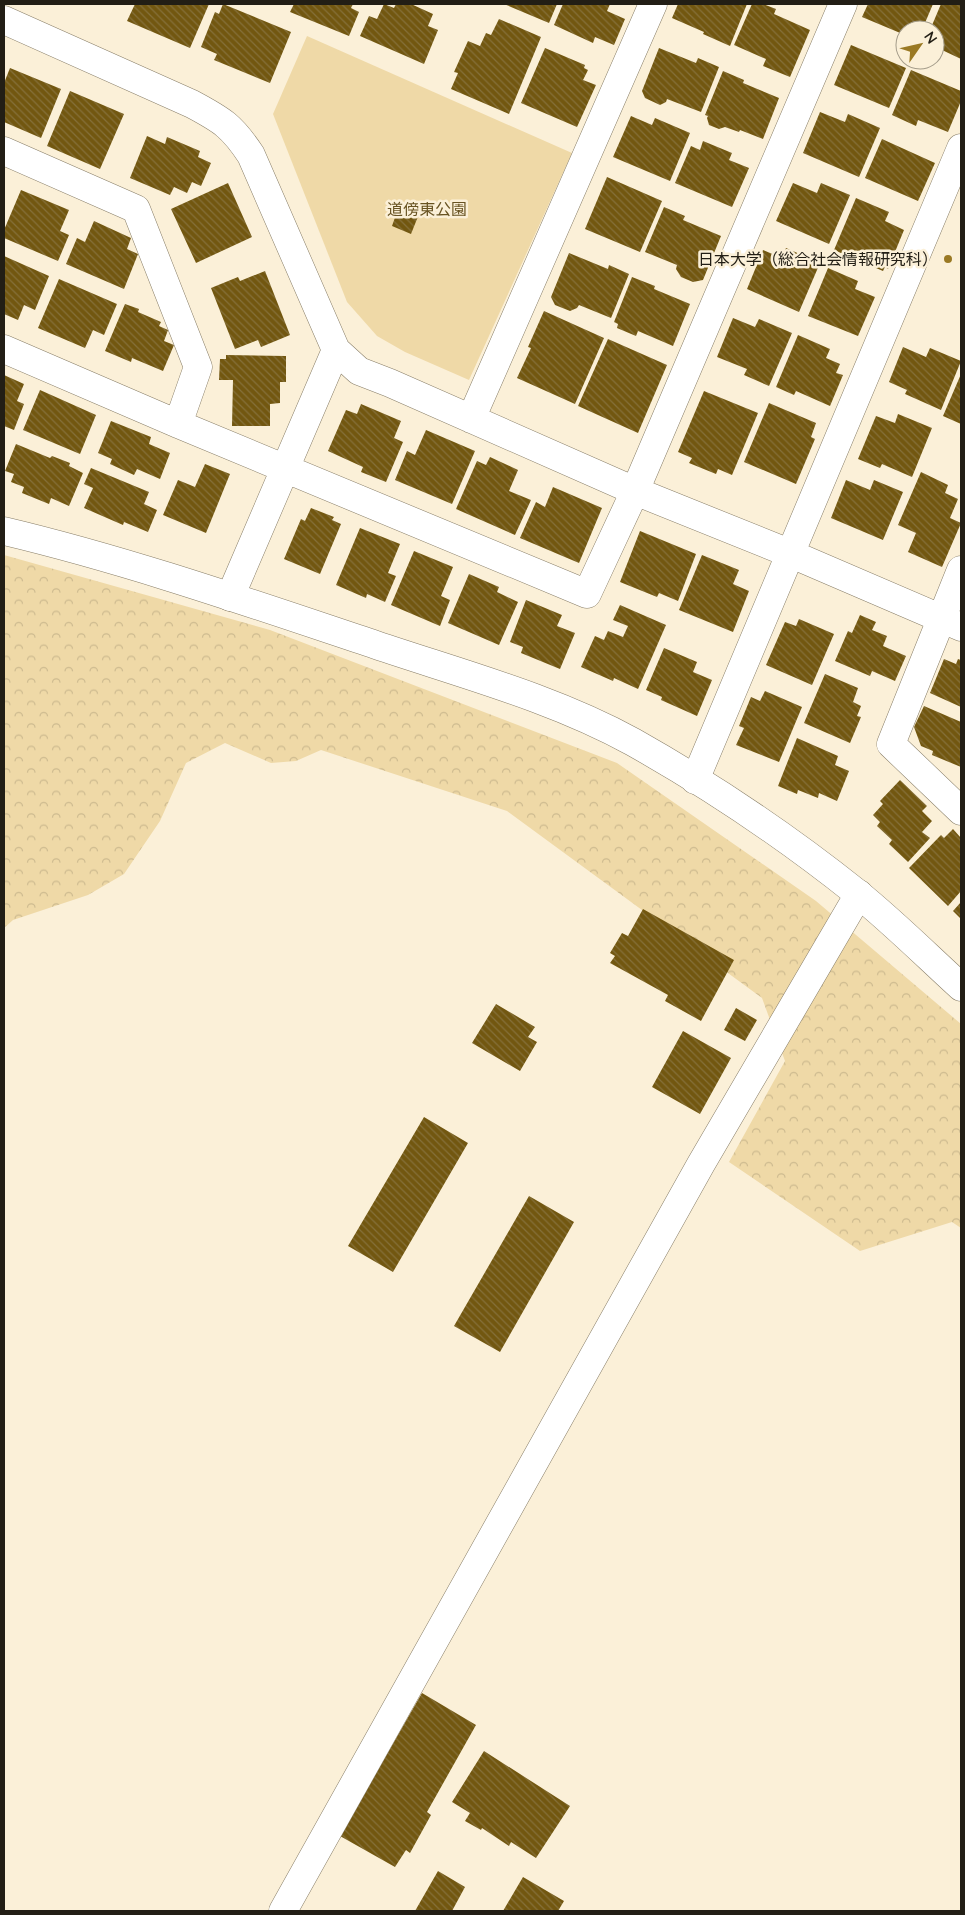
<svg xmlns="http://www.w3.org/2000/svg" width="965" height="1915" viewBox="0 0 965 1915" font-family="Lato,'Noto Sans JP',sans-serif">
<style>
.forest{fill:url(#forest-crowns)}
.park{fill:#efd9a7}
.building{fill:url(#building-back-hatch)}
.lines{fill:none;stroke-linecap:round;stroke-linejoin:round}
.minor-casing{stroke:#887e68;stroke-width:29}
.tertiary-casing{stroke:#887e68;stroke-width:29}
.minor{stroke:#fff;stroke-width:28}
.tertiary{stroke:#fff;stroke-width:28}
.poi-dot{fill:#9a7923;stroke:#fbf0d8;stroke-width:2}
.labels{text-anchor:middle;stroke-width:5;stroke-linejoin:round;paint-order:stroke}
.park-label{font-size:16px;fill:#685322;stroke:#fbf0d8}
.poi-label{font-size:16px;fill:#221e15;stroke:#fbf0d8;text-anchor:end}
</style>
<defs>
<pattern id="forest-crowns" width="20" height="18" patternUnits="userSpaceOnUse" patternTransform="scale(1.25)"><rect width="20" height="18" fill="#efd9a7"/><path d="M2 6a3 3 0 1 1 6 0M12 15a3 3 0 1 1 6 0" fill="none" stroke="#cdba8f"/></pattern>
<pattern id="building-back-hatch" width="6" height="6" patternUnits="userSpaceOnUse" patternTransform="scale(1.25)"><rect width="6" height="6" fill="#725710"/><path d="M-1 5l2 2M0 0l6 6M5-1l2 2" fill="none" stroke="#85703a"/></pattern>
</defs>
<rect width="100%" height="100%" fill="#fbf0d8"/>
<path class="forest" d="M 4,555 L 270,630 L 617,763 L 816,901 L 961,1024 L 961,1228 L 952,1222 L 860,1251 L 729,1162 L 785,1061 L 762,998 L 507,811 L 321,750 L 296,761 L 271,763 L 225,743 L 186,763 L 160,821 L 124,874 L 88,895 L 13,920 L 4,928 Z"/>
<path class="park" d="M 307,36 L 572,153 L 469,380 L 405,352 L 377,336 L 347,302 L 273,114 Z"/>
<path class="building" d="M 135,4 L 209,4 L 190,48 L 127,21 Z
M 223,4 L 291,32 L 270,83 L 214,60 L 217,54 L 201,47 L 215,12 L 219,14 Z
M 294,4 L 353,4 L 351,8 L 359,12 L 349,36 L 290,12 Z
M 384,4 L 394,8 L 396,4 L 411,4 L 433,14 L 428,26 L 438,30 L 424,64 L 360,36 L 369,16 L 377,19 Z
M 504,4 L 557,4 L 549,23 Z
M 563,4 L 610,4 L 607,11 L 625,19 L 614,45 L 595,37 L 593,43 L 554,25 Z
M 678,4 L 747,4 L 730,46 L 703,34 L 704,32 L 672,18 Z
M 752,4 L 763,4 L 776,9 L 774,14 L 810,30 L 790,77 L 763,66 L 766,59 L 734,45 Z
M 868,4 L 933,4 L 922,30 L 905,30 L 905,35 L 862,17 Z
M 941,4 L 961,4 L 961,59 L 942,50 L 940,54 L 935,52 L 935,30 L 930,30 Z
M 499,19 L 541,37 L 509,114 L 451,89 L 458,73 L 454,72 L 468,41 L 480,46 L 486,33 L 491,35 Z
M 851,45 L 906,68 L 889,108 L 834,85 Z
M 545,48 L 585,65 L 584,68 L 588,70 L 583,80 L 596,85 L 577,127 L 521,103 Z
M 659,48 L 696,63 L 698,58 L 719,67 L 701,112 L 667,99 L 666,102 L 660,105 L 645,98 L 642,91 Z
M 10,68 L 61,89 L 41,138 L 4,122 L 4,83 Z
M 911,70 L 961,91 L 961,101 L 948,132 L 918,120 L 916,126 L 892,115 Z
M 723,71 L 744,80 L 743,83 L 779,98 L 763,139 L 740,130 L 739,132 L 725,127 L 719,129 L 709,125 L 707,118 L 708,116 L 705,115 Z
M 70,91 L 124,114 L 100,169 L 47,146 Z
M 820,112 L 845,122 L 848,114 L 880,128 L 859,177 L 803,153 Z
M 631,116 L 652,125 L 655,118 L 690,133 L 670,181 L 613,157 Z
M 147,136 L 165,144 L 167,137 L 200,151 L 198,157 L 211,163 L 201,186 L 192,182 L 187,193 L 174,187 L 170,195 L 130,178 Z
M 882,139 L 935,163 L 918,201 L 865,178 Z
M 703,141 L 732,153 L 729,160 L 749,168 L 732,207 L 675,183 L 691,146 L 700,150 Z
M 607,177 L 662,201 L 640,252 L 585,229 Z
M 228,183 L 252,237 L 196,263 L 171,209 Z
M 793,183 L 817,193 L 821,183 L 850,195 L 829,244 L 776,221 Z
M 21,190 L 69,210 L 60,231 L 69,235 L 58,261 L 4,238 L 4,230 Z
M 856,198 L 889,212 L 885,221 L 904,230 L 888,269 L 885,267 L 883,271 L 834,250 Z
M 399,206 L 419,214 L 411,234 L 392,226 Z
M 664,207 L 685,216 L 683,220 L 721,236 L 703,280 L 693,282 L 681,277 L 676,269 L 677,265 L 645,252 Z
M 94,221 L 131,238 L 127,249 L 138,254 L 124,289 L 66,264 L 77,238 L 85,242 Z
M 786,248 L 820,263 L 799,312 L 747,289 L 763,250 L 782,258 Z
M 569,253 L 608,269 L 609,265 L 629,274 L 611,318 L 579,305 L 577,308 L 570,311 L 555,305 L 551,297 Z
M 4,256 L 49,276 L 35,310 L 24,305 L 18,320 L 4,314 Z
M 828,268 L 858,281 L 855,289 L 875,297 L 858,336 L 808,316 Z
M 265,271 L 290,335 L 261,347 L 258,340 L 235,349 L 211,288 L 238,277 L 240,281 Z
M 632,277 L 655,286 L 654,289 L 690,304 L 673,346 L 638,331 L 636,336 L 617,328 L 618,324 L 614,322 Z
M 59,279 L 117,304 L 104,335 L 93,330 L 85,348 L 38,328 Z
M 125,304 L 139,309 L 138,312 L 161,322 L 159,326 L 168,330 L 164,341 L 174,345 L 163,371 L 132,358 L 131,362 L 105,351 Z
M 544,311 L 604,338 L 575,404 L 517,378 L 531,348 L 528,347 Z
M 733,318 L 755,327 L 759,319 L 792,333 L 769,386 L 744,375 L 747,369 L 717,357 Z
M 798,335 L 830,349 L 826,358 L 840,364 L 836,373 L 843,375 L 830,406 L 796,391 L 794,395 L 776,387 Z
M 608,339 L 667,365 L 638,433 L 578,406 Z
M 903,347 L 926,357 L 930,348 L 961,361 L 941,410 L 905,394 L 907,390 L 889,382 Z
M 226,355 L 286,356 L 286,382 L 280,382 L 280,403 L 270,404 L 270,426 L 232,426 L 233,380 L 219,380 L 220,359 L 226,359 Z
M 961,374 L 961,424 L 943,416 Z
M 4,375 L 24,384 L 17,401 L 24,404 L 14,430 L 4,426 Z
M 40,390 L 96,415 L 80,454 L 23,430 Z
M 704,391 L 758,413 L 732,475 L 718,469 L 716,474 L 689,463 L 692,458 L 678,452 Z
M 769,403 L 816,423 L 811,437 L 815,439 L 796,484 L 744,462 Z
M 361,404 L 401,421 L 394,438 L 403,442 L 386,482 L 361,472 L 363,467 L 328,451 L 346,410 L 357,414 Z
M 898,414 L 932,428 L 912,477 L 882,464 L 880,468 L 858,459 L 876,416 L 895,423 Z
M 111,421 L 151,437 L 149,444 L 170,453 L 160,479 L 137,469 L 134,475 L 110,464 L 112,459 L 98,453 Z
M 426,430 L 475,451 L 452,504 L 395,480 L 407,451 L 415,455 Z
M 16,444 L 50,458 L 52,456 L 70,463 L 69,466 L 83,473 L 69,506 L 51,498 L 49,504 L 22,493 L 24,487 L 11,482 L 14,474 L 5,471 Z
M 490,457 L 518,470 L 509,491 L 531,500 L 515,535 L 456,509 L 477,461 L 486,465 Z
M 205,464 L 230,474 L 206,533 L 163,515 L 178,480 L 195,487 Z
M 91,468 L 149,492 L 144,504 L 157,510 L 148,532 L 124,522 L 123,525 L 84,508 L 93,488 L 84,484 Z
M 921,472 L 948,485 L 945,493 L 958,499 L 950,518 L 961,523 L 942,567 L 908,552 L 916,533 L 898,525 Z
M 846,480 L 870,490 L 874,480 L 903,492 L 883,540 L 831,518 Z
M 553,487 L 602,508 L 579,563 L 520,538 L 536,502 L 545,507 Z
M 311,508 L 334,517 L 332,520 L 341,524 L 320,574 L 284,559 L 301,519 L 305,521 Z
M 360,528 L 400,544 L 388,573 L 396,576 L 385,602 L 367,594 L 366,598 L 336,585 Z
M 640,531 L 696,554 L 678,601 L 659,593 L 657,597 L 620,582 Z
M 414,551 L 453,567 L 441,596 L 450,600 L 440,626 L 391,605 Z
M 702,555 L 739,570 L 733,584 L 749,591 L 733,632 L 679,610 Z
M 469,574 L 499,587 L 497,592 L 518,602 L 499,645 L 448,623 Z
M 526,600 L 562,615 L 557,626 L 575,633 L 560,669 L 521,653 L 523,647 L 510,642 Z
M 620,605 L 666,625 L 638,689 L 614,678 L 613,681 L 581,667 L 595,636 L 604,640 L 608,631 L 623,637 L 628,626 L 613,620 Z
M 860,615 L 876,622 L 872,630 L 887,636 L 883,646 L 906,656 L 895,681 L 872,671 L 870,676 L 835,661 L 848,631 L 852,633 Z
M 799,619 L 834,634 L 812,685 L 766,665 L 785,622 L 796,626 Z
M 664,648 L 697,662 L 693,672 L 712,680 L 697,716 L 661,700 L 662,697 L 646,690 Z
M 944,659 L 956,664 L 958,659 L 961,660 L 961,707 L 930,693 Z
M 825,674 L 858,688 L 853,702 L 861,706 L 857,716 L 861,717 L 850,743 L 804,723 Z
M 765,691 L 802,707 L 779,762 L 736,745 L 744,728 L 739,726 L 751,697 L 760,701 Z
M 924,706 L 961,722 L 961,767 L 932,755 L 933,751 L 921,746 L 914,727 Z
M 797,738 L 838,756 L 835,765 L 849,771 L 837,801 L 819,793 L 818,798 L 798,790 L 797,794 L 778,786 Z
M 900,780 L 927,806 L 922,811 L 932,821 L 922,832 L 930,838 L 908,862 L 889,844 L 892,840 L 877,826 L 880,822 L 873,815 L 883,804 L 880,801 Z
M 953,829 L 961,838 L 961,891 L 948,906 L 909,868 L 941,835 L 944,838 Z
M 961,902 L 961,919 L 953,911 Z
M 643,909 L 734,960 L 701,1021 L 665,1001 L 668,995 L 610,963 L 615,956 L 610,953 L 622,933 L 628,936 Z
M 496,1004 L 535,1027 L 528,1037 L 537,1042 L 520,1071 L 472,1043 Z
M 736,1008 L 757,1020 L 745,1041 L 724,1030 Z
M 683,1031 L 731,1058 L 700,1114 L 652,1087 Z
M 424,1117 L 468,1143 L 393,1272 L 348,1246 Z
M 529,1196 L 574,1222 L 500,1352 L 454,1326 Z
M 422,1693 L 476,1725 L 427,1812 L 431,1815 L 410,1853 L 406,1850 L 395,1867 L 340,1836 Z
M 484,1751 L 570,1806 L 536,1858 L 511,1842 L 509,1846 L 482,1828 L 481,1830 L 465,1821 L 470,1813 L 452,1802 Z
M 438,1871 L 465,1887 L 452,1911 L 415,1911 Z
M 523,1877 L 564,1901 L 558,1911 L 503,1911 Z"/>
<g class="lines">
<g class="minor-casing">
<path id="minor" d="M 4,20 L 192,104 C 222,120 232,126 251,155 L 336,350 L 230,597
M 4,151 L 136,209 L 198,367 L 178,424
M 4,349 L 178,424 L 587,594 L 635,491 L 843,4
M 336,350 L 359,371 L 390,383 L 635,491 L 789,553 L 961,627
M 471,419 L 653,4
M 961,570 L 891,744 L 961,811
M 695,780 L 961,148
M 283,1911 L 701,1164 L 859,894"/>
</g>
<g class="tertiary-casing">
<path id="tertiary" d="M 4,531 C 130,561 253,604 376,645 C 462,674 553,698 633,742 C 711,786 787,837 857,893 C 893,922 927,956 961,987"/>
</g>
<use href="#minor" class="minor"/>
<use href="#tertiary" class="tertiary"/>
</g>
<circle class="poi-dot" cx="948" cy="259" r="5"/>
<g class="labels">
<g class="park-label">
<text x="427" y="215">道傍東公園</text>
</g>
<g class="poi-label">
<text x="938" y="265">日本大学（総合社会情報研究科）</text>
</g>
</g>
<rect width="965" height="1915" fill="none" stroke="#221e15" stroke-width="10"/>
<g transform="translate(920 45) rotate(56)"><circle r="24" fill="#fbf0d8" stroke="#a49c8a"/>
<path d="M0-4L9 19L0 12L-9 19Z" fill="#9a7923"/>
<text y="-8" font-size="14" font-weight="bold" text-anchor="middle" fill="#221e15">N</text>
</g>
</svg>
